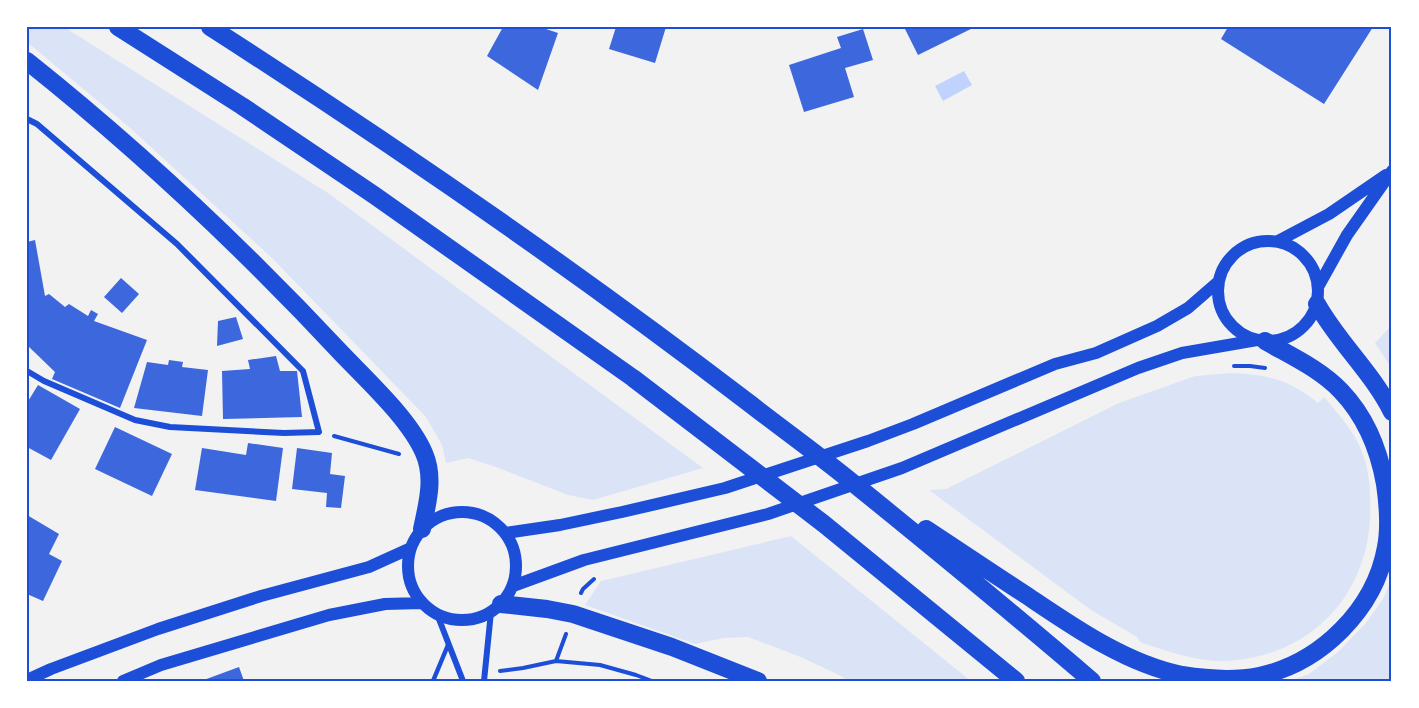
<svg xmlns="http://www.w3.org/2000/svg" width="1419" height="708" viewBox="0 0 1419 708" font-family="Figtree,sans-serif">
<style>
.green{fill:#dbe4f7}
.water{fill:#bfd3fe}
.building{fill:#3d67dc}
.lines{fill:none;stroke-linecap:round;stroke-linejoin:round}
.path{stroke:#1d4ed8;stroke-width:4}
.service{stroke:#1d4ed8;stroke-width:4.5}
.minor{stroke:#1d4ed8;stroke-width:6}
.secondary{stroke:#1d4ed8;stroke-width:12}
.motorway{stroke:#1d4ed8;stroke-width:18}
.neatline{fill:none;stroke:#1d4ed8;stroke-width:2}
</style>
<rect width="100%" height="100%" fill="#f2f2f2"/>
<path class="green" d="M 27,27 L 64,27 L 328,193 L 703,468 L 593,500 L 568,495 L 496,467 L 468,458 L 446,463 L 442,445 L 426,417 L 272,258 L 129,127 L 27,42 Z
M 1389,328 L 1392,334 L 1392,369 L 1375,343 Z
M 1232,373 C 1255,374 1279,377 1298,389 C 1305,393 1312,398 1318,403 L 1324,397 C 1340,416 1357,434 1364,458 C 1368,470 1370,485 1370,498 C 1375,586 1318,655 1228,661 C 1197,662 1169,652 1140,642 L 1137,637 L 1091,610 L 929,490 L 946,489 L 1119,403 L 1195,376 Z
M 791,536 L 971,681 L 847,681 L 841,676 L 803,658 L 748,637 L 724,638 L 695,644 L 585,605 L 601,581 Z
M 1392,578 L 1392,681 L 1290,681 L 1309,674 L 1338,652 L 1365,624 L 1383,599 Z"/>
<path class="water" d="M 964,71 L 972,85 L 943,101 L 935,86 Z"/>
<path class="building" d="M 503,27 L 546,29 L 558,33 L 538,90 L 487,56 Z
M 616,27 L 666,27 L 655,63 L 609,49 Z
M 904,27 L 975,27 L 918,55 Z
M 1228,27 L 1373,27 L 1324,104 L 1221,39 Z
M 863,29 L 873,60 L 845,68 L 854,97 L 804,112 L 789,65 L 841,48 L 837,37 Z
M 35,240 L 45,296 L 49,294 L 65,307 L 69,304 L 88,316 L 91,310 L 98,314 L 94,321 L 147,340 L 120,408 L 52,379 L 55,372 L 27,345 L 27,242 Z
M 121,278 L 139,294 L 122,313 L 104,297 Z
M 236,317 L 243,339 L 217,346 L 218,321 Z
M 276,356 L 280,371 L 297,371 L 302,417 L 223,419 L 222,371 L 250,369 L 248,360 Z
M 169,360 L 183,362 L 182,367 L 208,370 L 202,416 L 134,408 L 147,362 L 168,365 Z
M 38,385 L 80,409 L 51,460 L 27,447 L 27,403 Z
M 115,427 L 172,454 L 152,496 L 95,469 Z
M 248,443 L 283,448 L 276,501 L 195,490 L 202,448 L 246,455 Z
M 297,448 L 332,453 L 330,474 L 345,476 L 341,508 L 326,507 L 327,493 L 292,489 Z
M 27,515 L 59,534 L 49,554 L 62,561 L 43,601 L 27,594 Z
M 239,667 L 244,681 L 201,681 Z"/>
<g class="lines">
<path class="path" d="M 1234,366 L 1250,366 L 1265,368
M 334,436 L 399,454
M 581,593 L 583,589 L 594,579
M 556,661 L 600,665 L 636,675 L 652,681
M 500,671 L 523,668 L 556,661 L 566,634"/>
<path class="service" d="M 433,681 L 448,645"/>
<path class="minor" d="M 27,119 L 37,124 L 177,244 L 303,371 L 319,432 L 284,433 L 170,427 L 135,420 L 44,381 L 27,371
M 437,614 L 463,681
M 484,681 L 491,612"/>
<path class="secondary" d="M1218 291a50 50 0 1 1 100 0a50 50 0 1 1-100 0Z
M 1278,241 L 1329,214 L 1386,175
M 1318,287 L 1347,235 L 1392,171
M408 566a54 54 0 1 1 108 0a54 54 0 1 1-108 0Z
M 505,533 L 560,525 L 622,512 L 725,488 L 868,441 L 913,424 L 1055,364 L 1096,353 L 1157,326 L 1188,308 L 1218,282
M 513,586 L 584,560 L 768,514 L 902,468 L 1138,368 L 1182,353 L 1257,340
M 27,680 L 51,669 L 158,629 L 261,596 L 369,567 L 411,548
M 123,681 L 161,665 L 329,615 L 385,604 L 422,603"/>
<path class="motorway" d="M 118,27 L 242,106 L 374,195 L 633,378 L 824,524 L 1016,681
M 210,27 C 394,145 575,270 749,403 C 785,431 823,458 858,487 C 937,551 1015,615 1092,681
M 27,61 C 140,151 245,250 343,355 C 369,382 410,420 424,453 C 435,478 427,505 422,529
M 1317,304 C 1338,342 1372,372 1392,412
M 926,529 C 961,552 995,575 1029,597 C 1075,628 1127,664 1182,675 C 1207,679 1234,681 1259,676 C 1321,663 1375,609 1386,547 C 1390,527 1388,505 1385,484 C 1379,450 1365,416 1341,391 C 1320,369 1291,356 1265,341
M 501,604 L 547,609 L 573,614 L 672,647 L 758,681"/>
</g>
<rect width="1419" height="708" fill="none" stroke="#ffffff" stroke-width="57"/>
<rect x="28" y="28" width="1362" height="652" class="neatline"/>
</svg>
